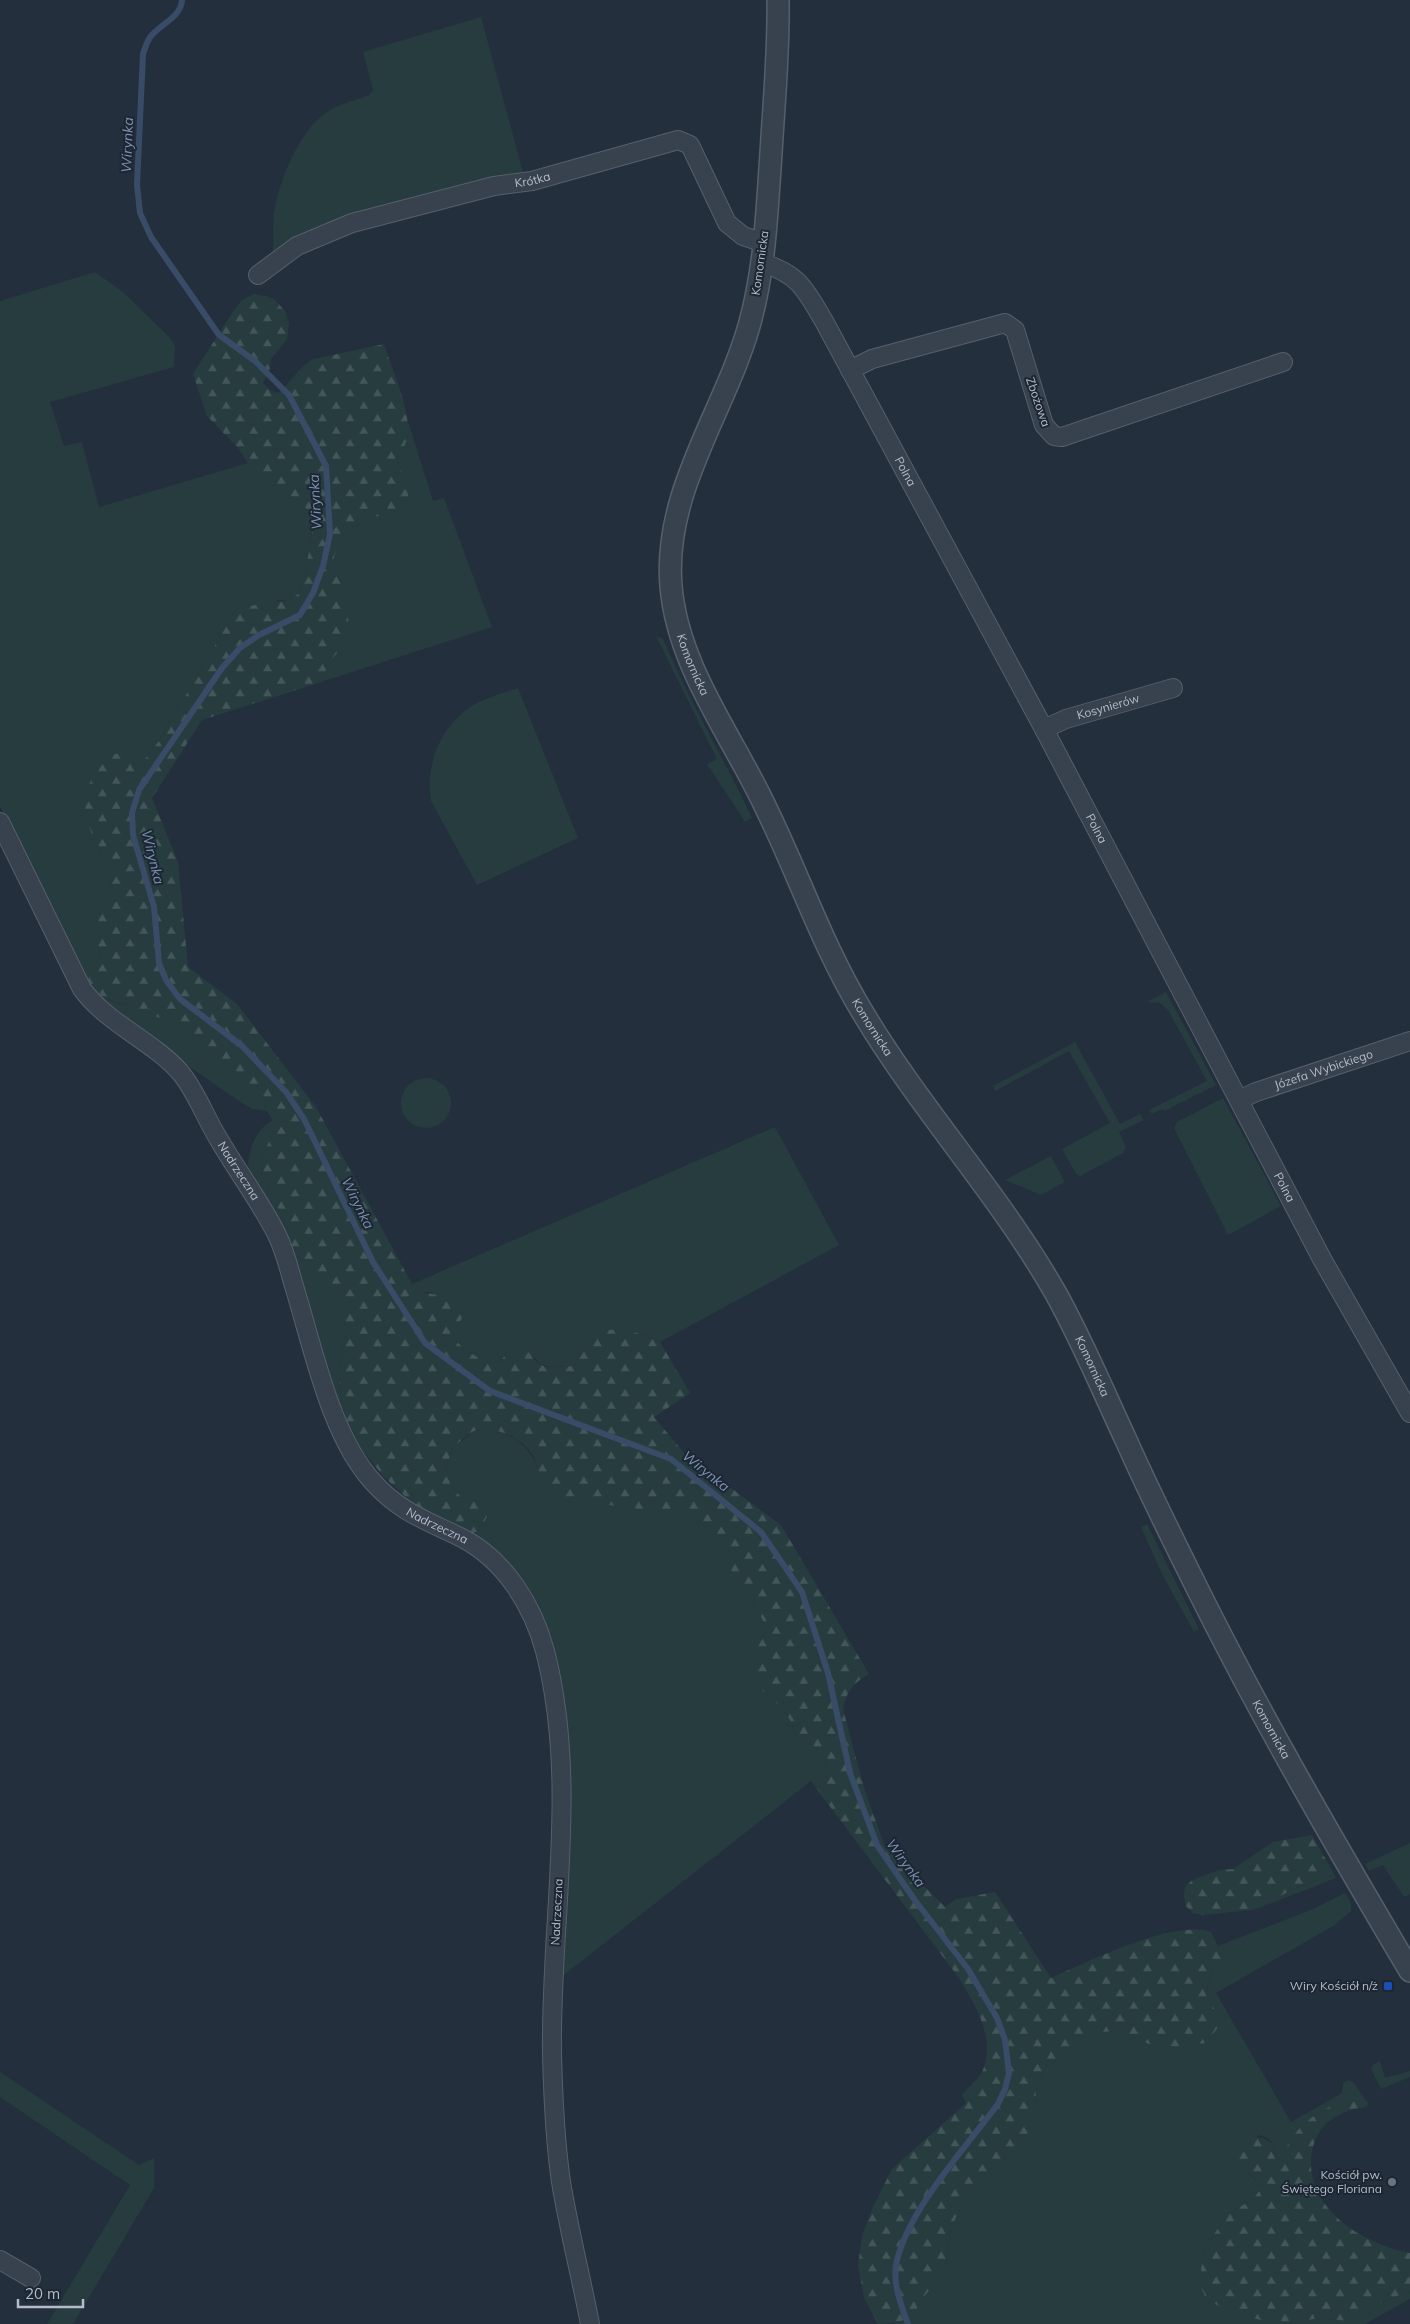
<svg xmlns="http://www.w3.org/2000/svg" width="1410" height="2324" viewBox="0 0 1410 2324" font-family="Mulish,sans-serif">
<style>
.grass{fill:#263c3f}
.forest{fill:url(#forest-firs)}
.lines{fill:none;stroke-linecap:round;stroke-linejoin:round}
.stream{stroke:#394c67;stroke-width:6}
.minor-casing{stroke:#565f6c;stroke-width:20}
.tertiary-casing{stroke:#565f6c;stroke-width:24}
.minor{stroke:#38414e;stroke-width:18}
.tertiary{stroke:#38414e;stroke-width:21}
.transit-dot{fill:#1a4fb4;stroke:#1d2633;stroke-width:2}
.worship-dot{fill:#6b7280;stroke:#1d2633;stroke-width:2}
.labels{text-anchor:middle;stroke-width:4;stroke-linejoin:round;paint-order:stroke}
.street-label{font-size:12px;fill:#b4bcc9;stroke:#1d2633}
.poi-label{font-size:12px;fill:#b4bcc9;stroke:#1d2633;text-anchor:end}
.water-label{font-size:14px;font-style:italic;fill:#7c92b1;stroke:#1d2633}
</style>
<defs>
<pattern id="forest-firs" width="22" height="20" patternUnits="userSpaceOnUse" patternTransform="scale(1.25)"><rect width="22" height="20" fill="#263c3f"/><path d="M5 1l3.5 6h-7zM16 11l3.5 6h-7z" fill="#435659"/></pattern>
</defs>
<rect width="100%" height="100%" fill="#242f3e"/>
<path class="grass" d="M 481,17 L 524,176 L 272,255 C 275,241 272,228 274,213 C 279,181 300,127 330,110 C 342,103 357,100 369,95 L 373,90 L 363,52 Z
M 95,272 L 123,292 L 171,339 L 175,347 L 174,367 L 50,402 L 64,446 L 82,442 L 99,507 L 248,463 L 268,482 L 307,509 L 314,521 L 304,580 L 298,594 L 288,601 L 279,600 L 231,618 L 159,741 L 139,766 L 133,764 L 85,819 L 105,862 L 111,883 L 97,920 L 97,941 L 101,956 C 93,965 83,978 93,989 C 104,1002 133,1006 148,1012 C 192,1031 244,1070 267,1111 L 252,1109 L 239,1101 L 106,1009 L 86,983 L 0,806 L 0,301 Z
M 408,421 L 433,501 L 444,498 L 492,627 L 312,685 C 343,655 340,624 344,584 L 333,570 L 334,557 L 339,544 L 365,519 L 397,512 L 408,480 L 397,463 L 400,451 L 408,437 Z
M 656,636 L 663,639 C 689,700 723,757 752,818 L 745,822 L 707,764 L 717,759 Z
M 518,688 L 578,838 L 477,885 L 431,801 C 426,767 437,733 465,711 C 480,699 500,694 518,688 Z
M 1166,992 L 1216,1085 L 1164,1111 L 1163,1109 L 1152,1114 L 1149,1110 L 1207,1081 L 1168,1010 L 1160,1003 L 1147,1002 Z
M 1075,1042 L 1120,1124 L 1140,1114 L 1144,1120 L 1119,1132 L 1126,1147 L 1123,1153 L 1080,1176 L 1076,1174 L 1062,1149 L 1110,1123 L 1069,1051 L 995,1091 L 993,1086 Z
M401 1103a25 25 0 1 1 50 0a25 25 0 1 1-50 0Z
M 1223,1098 L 1281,1206 L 1228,1235 L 1174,1128 L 1177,1122 Z
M 273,1120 L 276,1126 L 262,1157 L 263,1177 L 282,1216 L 287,1237 L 299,1257 L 313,1274 L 328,1286 L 341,1305 L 347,1331 L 339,1371 L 340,1393 L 346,1422 L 248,1166 C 250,1146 255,1130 273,1120 Z
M 775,1127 L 839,1245 L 660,1342 L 636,1332 L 594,1338 L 573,1366 L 552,1367 L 540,1364 L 534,1357 L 509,1350 L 498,1363 C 483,1362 459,1349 453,1335 L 455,1329 L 432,1292 L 418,1292 L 412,1284 Z
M 1051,1156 L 1065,1182 L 1041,1195 L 1005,1180 Z
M 488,1428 C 524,1437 533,1453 546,1486 L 587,1501 L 681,1512 L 700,1522 L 719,1539 L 750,1600 L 760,1614 L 767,1631 L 758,1644 L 763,1691 L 781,1707 L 792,1723 L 797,1739 L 825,1763 L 828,1780 L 816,1788 L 811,1781 L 560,1978 L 553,1651 L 550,1633 L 542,1617 L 469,1535 L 480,1530 L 487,1517 L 484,1506 L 473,1500 L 461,1497 L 451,1486 L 446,1466 L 454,1446 L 461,1442 L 472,1432 Z
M 1147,1524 L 1199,1629 L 1194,1632 L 1162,1574 L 1141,1527 Z
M 1410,1843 L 1410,1894 L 1404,1897 L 1383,1865 L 1369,1871 L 1365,1864 Z
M 1334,1874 L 1336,1878 L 1262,1907 L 1291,1890 Z
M 1345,1893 L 1351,1903 L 1351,1911 L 1335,1925 L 1216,1993 L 1291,2122 L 1342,2093 L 1343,2083 L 1349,2080 L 1353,2082 L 1368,2103 C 1333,2095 1291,2125 1282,2159 L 1276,2160 L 1273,2154 L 1275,2146 L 1268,2138 L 1258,2135 L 1242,2167 L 1258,2182 L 1259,2191 L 1253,2199 L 1228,2214 L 1210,2240 L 1202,2258 L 1202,2271 L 1217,2305 L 1254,2318 L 1286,2324 L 894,2324 L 914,2316 L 919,2302 L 946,2266 L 948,2244 L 955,2219 L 970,2193 L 993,2166 L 1012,2153 L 1035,2109 L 1036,2088 L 1045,2067 L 1102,2032 L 1117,2031 L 1149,2044 L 1160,2044 L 1175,2047 L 1221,2022 L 1206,1996 L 1218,1946 L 1311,1910 Z
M 1380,2061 L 1385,2078 L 1410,2071 L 1410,2077 L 1381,2089 L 1371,2069 L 1374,2064 Z
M 0,2072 L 139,2165 L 154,2158 L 154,2188 L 73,2324 L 47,2324 L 130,2185 L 0,2097 Z
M 1410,2291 L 1410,2299 L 1365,2324 L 1293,2324 L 1317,2318 L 1350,2321 L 1380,2303 Z"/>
<path class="forest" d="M 254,294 L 273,298 L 285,311 L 289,324 L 287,339 L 271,359 L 270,368 L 263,383 L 270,390 L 278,393 C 291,383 299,366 314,359 L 384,344 C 392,370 410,408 408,434 C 407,444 399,454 397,463 L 408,480 L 408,503 L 398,512 L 365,519 L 339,544 L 334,557 L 333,570 L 344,584 L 349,626 L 345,644 L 330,661 L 324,674 L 312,685 L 202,720 L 152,798 L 178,862 L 188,967 L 237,1004 L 316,1107 L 412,1284 L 418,1292 C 438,1293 453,1299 462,1318 L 453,1335 C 459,1349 483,1362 498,1363 C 504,1359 507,1348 515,1347 C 529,1345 531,1360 541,1365 C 550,1369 563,1366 573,1366 L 594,1338 L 609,1330 L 625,1328 L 660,1342 L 690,1393 L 654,1417 L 684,1453 L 781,1525 L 869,1674 C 854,1682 846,1692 843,1709 L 864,1788 L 885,1847 L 945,1907 L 956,1899 L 995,1892 L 1051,1978 C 1088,1962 1173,1919 1211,1932 L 1218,1946 L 1223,1950 L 1224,1961 L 1213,1966 L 1206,1995 L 1222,2022 L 1206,2043 L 1175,2047 L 1160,2044 L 1149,2044 L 1117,2031 L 1102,2032 L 1045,2067 L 1036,2088 L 1035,2109 L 1028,2133 L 1012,2153 L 993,2166 L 970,2193 L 955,2219 L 948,2244 L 946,2266 L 936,2283 L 919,2302 L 914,2317 L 894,2323 L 878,2324 L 864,2298 L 858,2266 L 862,2236 L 873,2207 L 892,2169 L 966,2103 L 962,2095 C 968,2088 977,2080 982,2072 C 997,2040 975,2004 959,1978 L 816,1788 L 828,1780 L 825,1763 L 797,1739 L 792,1723 L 781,1707 L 763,1691 L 756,1673 L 754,1660 L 758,1644 L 767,1631 L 760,1614 L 734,1577 L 719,1539 L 700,1522 L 681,1512 L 627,1508 L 587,1501 L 572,1505 C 563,1500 554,1495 547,1487 C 540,1480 538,1465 533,1456 C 524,1438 491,1423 472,1432 C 466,1435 461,1442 454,1446 L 446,1466 L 451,1486 L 461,1497 L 473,1500 L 484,1506 L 487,1517 L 480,1530 L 469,1535 L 428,1515 L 408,1499 L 383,1476 L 360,1447 L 346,1422 L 340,1393 L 339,1371 L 347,1331 L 341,1305 L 328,1286 L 313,1274 L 299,1257 L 287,1237 L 282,1216 L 263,1177 L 262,1157 L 276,1126 C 249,1076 203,1037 151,1014 C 137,1007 101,1000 92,989 C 83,977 93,965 101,956 L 97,941 L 97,920 L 111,883 L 105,862 L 85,819 L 86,794 L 95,769 L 107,756 L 119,753 L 129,754 L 133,764 L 140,765 L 159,741 L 231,618 L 251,606 L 265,602 L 288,601 L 298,594 L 304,580 L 314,521 L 307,509 L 268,482 L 250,466 L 238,448 L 207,416 L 193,374 L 234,310 L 242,300 Z
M 1312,1835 L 1334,1874 L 1291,1890 L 1262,1907 L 1251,1910 L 1202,1915 L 1193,1913 L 1186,1906 L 1184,1897 L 1185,1887 L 1192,1880 L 1219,1870 L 1233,1869 L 1273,1842 Z
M 1357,2100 L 1368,2103 L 1368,2105 C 1363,2109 1358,2108 1353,2109 C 1343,2112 1331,2118 1324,2126 C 1315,2136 1311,2150 1311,2162 C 1310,2212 1366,2245 1410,2253 L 1410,2291 L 1380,2303 L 1350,2321 L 1317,2318 L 1293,2324 L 1273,2323 L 1233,2313 L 1217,2305 L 1205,2296 L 1200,2285 L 1202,2258 L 1210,2240 L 1228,2214 L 1253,2199 L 1259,2191 L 1258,2182 C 1252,2174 1239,2168 1237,2158 C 1231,2135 1260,2130 1275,2146 L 1273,2154 L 1276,2160 L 1282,2159 C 1291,2127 1323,2103 1357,2100 Z"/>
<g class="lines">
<path class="stream" d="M 182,0 C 181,17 161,24 151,36 C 147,41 145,48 143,54 L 137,185 L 140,213 L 151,237 L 219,335 L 255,361 L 289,395 L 326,466 L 330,534 L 323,566 L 313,593 L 300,615 L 259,635 L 240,648 L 222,668 L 139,790 L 132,813 L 133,835 L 154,907 L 159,963 L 166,980 L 180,999 L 242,1046 L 286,1092 L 304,1119 L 373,1262 L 425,1343 L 490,1391 L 671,1459 L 761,1532 L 802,1592 L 828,1673 L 850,1773 L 877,1845 L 914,1899 L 968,1969 L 997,2018 L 1005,2040 L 1009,2073 L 1005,2089 L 998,2104 C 966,2147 906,2212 896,2265 C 893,2285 901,2305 908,2324"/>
<g class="minor-casing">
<g id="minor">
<path id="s1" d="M 762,263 C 800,274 806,291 825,323 L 1044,729 L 1322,1259 L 1410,1413"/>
<path id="s2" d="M 258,275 L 297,246 L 352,223 L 494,186 L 532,181 L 678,140 L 690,145 L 727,223 L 743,236 L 764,243"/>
<path d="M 850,370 L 872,359 L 1005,323 L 1015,330 L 1044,425 L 1054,436 L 1062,437 L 1283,362"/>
<path id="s3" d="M 1044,729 L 1066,719 L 1173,688"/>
<path id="s4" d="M 0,822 L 82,989 C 108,1024 151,1040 180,1072 C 196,1091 205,1117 218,1138 C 237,1171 260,1201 277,1235 C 285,1251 289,1269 294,1286 C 313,1347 330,1435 373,1482 C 401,1513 426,1520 462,1538 C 505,1560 533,1606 545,1651 C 579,1783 550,1920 552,2053 C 553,2096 555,2140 561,2182 C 569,2230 581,2277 590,2324"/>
<path id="s5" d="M 1239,1100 L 1256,1092 L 1410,1041"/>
<path d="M 0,2260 L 31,2278"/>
</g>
</g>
<g class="tertiary-casing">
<g id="tertiary">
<path id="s6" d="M 778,0 C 779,51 774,102 771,153 C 767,211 765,270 749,326 C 724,413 663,492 671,586 C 677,659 722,722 755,786 C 794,860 819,941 863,1013 C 921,1110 999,1194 1055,1292 C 1082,1340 1103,1391 1126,1440 C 1150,1494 1176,1546 1202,1598 C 1265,1724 1338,1849 1410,1971"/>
</g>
</g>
<use href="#minor" class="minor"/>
<use href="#tertiary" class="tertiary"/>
</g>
<rect class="transit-dot" x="1383" y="1981" width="10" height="10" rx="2.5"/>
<circle class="worship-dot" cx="1392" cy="2182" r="5"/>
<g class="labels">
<g class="street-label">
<text dy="4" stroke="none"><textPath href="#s2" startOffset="294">Krótka</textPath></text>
<text transform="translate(760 263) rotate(-82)" y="4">Komornicka</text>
<text transform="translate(1038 402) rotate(71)" y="4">Zbożowa</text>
<text dy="4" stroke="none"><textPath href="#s1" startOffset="259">Polna</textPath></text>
<text dy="4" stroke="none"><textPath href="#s6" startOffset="684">Komornicka</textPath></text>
<text dy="4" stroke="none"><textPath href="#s3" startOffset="68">Kosynierów</textPath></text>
<text dy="4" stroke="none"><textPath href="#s1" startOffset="664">Polna</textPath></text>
<text dy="4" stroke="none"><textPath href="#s6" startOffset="1089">Komornicka</textPath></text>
<text dy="4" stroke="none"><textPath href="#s5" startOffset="90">Józefa Wybickiego</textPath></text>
<text dy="4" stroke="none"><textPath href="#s4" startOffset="430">Nadrzeczna</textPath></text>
<text dy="4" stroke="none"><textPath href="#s1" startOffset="1069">Polna</textPath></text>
<text dy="4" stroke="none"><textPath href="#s6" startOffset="1494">Komornicka</textPath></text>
<text dy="4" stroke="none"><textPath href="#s4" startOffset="850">Nadrzeczna</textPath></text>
<text dy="4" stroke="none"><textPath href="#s6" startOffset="1899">Komornicka</textPath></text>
<text transform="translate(557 1912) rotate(-87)" y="4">Nadrzeczna</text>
</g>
<g class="poi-label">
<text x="1378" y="1990">Wiry Kościół n/ż</text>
<text x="1382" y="2179">Kościół pw.<tspan x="1382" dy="14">Świętego Floriana</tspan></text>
</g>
<g class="water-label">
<text transform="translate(127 145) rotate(-88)" y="5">Wirynka</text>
<text transform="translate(315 502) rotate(-93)" y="5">Wirynka</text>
<text transform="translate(153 857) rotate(76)" y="5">Wirynka</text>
<text transform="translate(358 1203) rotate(64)" y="5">Wirynka</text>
<text transform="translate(706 1471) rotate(39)" y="5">Wirynka</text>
<text transform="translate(906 1863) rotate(54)" y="5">Wirynka</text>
</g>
</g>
<path d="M18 2299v8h65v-8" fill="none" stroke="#b4bcc9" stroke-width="2.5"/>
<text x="25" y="2299" font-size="15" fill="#b4bcc9" stroke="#1d2633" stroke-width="4" paint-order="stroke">20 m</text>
</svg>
